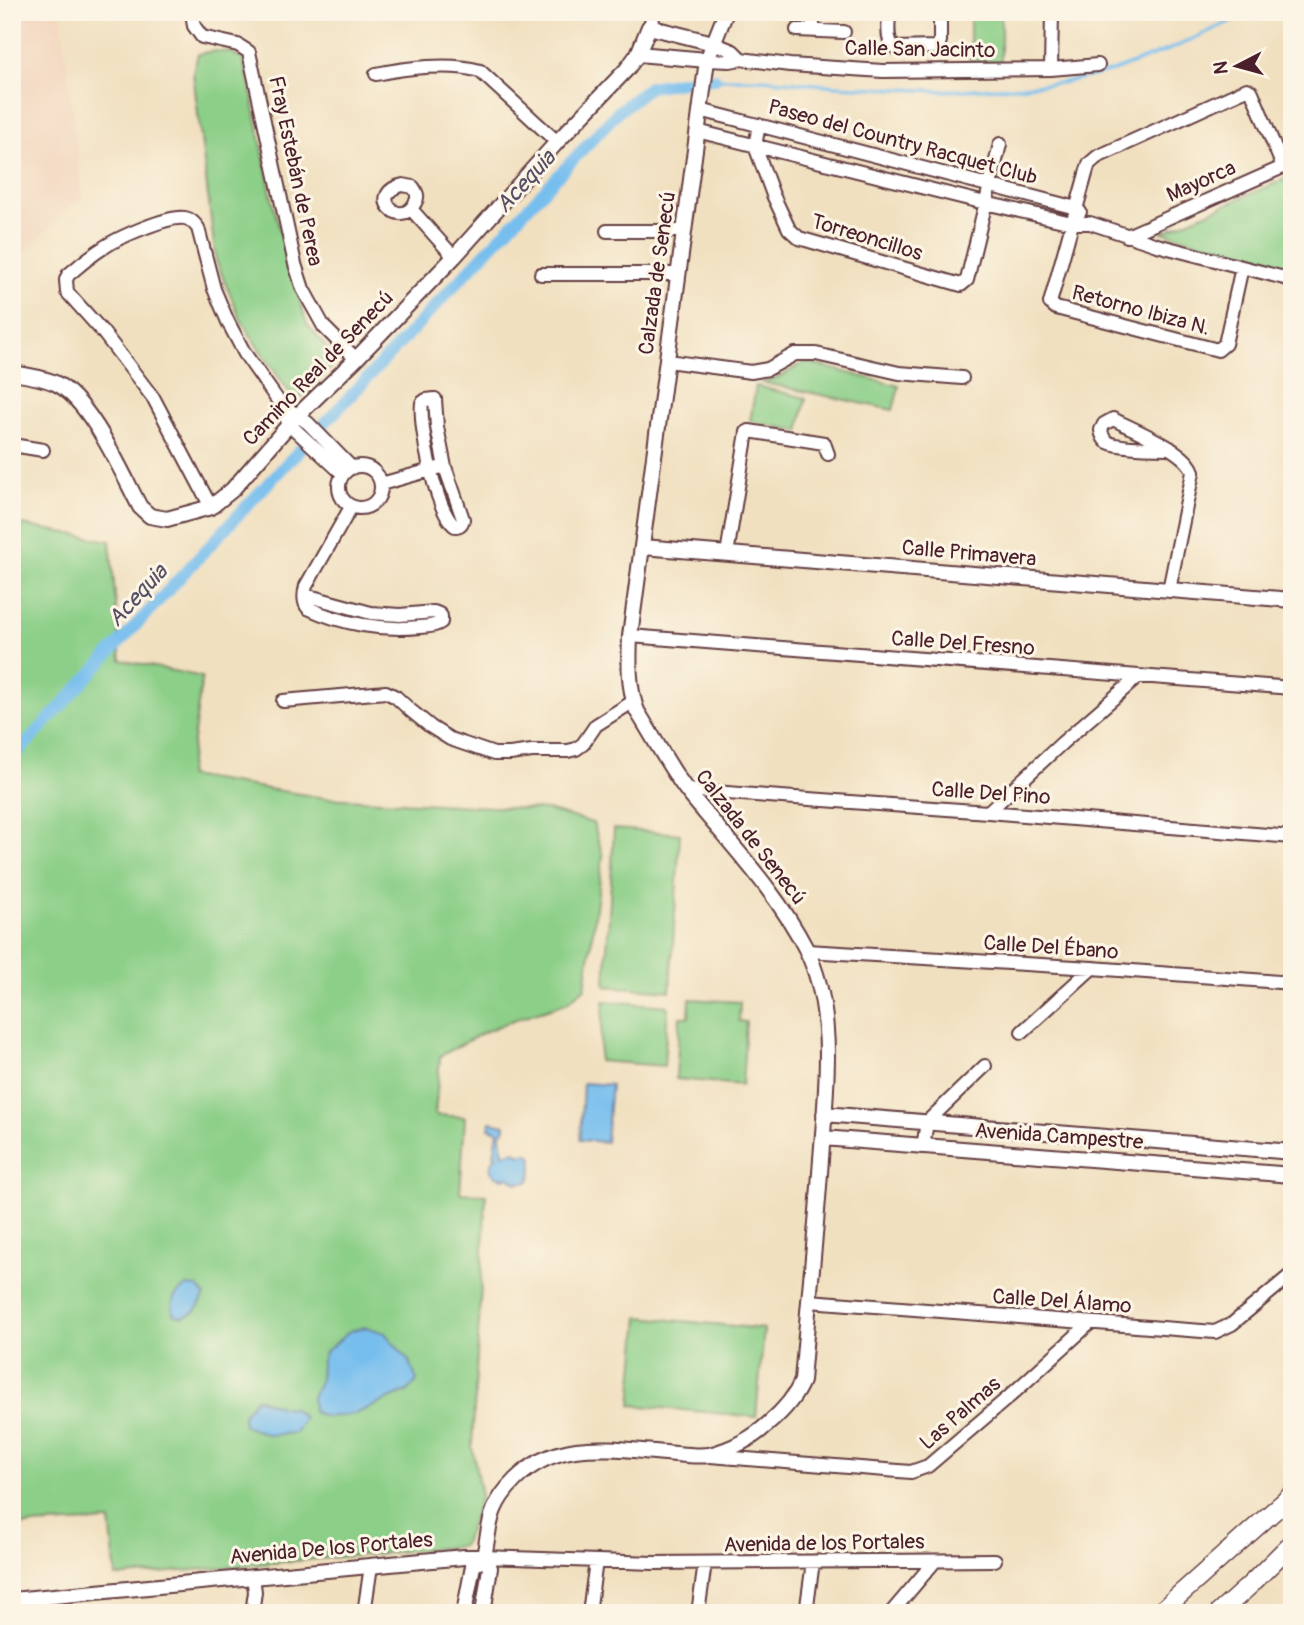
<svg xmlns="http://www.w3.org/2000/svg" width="1304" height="1625" viewBox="0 0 1304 1625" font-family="Pangolin,sans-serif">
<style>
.built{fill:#f2d5bd}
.green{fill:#8ccf88;stroke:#6b775a;stroke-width:2}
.water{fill:#76beee;stroke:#606e8c;stroke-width:2}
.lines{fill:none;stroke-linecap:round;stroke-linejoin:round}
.stream{stroke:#76beee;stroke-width:3.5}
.canal{stroke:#76beee;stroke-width:12}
.minor-casing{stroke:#633c41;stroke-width:16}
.tertiary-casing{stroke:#633c41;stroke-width:18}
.primary-casing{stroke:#633c41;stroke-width:21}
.minor{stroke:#fff;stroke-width:12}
.tertiary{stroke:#fff;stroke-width:14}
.primary{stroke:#fff;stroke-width:18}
.labels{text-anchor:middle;stroke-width:6;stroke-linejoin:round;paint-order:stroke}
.street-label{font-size:21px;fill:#4a1f2b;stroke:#fcf5e5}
.water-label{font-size:23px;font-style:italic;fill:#574f66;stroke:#fcf5e5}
</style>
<rect width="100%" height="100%" fill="#fcf5e5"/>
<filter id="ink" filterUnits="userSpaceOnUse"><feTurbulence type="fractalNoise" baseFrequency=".0143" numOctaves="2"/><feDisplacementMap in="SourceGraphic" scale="14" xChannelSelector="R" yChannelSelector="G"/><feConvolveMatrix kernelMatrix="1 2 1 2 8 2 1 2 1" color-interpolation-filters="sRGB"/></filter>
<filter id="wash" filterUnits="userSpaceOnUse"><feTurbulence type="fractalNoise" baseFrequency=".00686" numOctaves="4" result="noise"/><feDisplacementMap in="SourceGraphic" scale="28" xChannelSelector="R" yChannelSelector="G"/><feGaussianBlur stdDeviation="1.57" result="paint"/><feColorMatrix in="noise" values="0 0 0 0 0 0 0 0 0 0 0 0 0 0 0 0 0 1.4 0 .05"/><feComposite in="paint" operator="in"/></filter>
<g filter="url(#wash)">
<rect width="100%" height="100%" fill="#f1e0c0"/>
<path class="built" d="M 12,12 L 61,12 L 83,199 L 71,204 L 12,267 Z"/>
<path class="green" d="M 970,12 L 1001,12 L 1001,61 L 970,61 Z
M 213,51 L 230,52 L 243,60 L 249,81 L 272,199 L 285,253 L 307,324 L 338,361 L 296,402 L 255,343 L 240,318 L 216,261 L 193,73 L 198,54 Z
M 1292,176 L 1292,267 L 1162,232 Z
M 805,363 L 810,363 L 899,386 L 893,410 L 760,382 C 768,381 776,379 783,375 C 791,371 795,366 805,363 Z
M 756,386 L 806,398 L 799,431 L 750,421 Z
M 12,523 L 110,541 L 121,660 L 202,677 L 188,776 L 325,798 L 547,810 L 593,823 L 603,856 L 585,988 L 566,1003 L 519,1018 L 484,1032 L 440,1056 L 435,1115 L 465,1117 L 460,1193 L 486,1195 L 472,1446 L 481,1496 L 463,1546 L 116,1577 L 110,1521 L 12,1526 Z
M 614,829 L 680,834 L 670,991 L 605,986 Z
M 690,999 L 740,1002 L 739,1021 L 746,1022 L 742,1085 L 676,1079 L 680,1017 L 689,1017 Z
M 604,1001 L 668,1006 L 664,1066 L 599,1061 Z
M 639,1317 L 764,1329 L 756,1417 L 631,1405 Z"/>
<path class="water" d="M 583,1083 L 611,1085 L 606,1142 L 580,1140 Z
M 491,1122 L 505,1125 L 505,1128 L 501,1134 L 503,1154 L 515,1151 L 520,1155 L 527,1153 L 533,1157 L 531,1177 L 528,1182 L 517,1183 L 509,1177 C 494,1180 484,1170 496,1157 L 494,1155 L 498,1131 L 489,1128 Z
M 187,1286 L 198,1287 L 205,1295 L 196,1311 L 183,1317 L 173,1314 C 171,1297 174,1295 187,1286 Z
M 366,1327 L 385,1333 L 410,1362 L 417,1381 L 408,1391 L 355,1414 L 327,1417 L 313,1412 L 312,1397 L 320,1379 L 321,1364 L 325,1352 L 350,1331 Z
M 256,1398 L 279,1406 L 294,1409 L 304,1418 L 295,1433 L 269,1435 L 244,1426 L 243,1414 Z"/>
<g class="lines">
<path class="stream" d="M 715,79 L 762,79 L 836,86 L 943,91 L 999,88 L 1061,83 L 1113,71 L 1173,48 L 1227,23 L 1254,12"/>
<path class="canal" d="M 12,759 L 226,528 L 618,112 L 649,87 L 694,80 L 715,79"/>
</g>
</g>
<g filter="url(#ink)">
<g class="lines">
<g class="minor-casing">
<path id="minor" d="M 192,12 L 194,26 L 202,37 L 238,45 L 249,52 L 295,264 L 303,289 L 324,327 L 356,359
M 813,12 L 813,31
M 889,12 C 889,24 885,42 896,48 L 933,47 L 938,46 L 940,41 L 940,12
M 649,27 L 655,12
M 797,30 L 844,32
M 713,43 L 733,51 L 741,59
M 707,60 L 730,61 L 741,59 L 790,65 L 883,71 L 1051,69 L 1098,65
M 1051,69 L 1052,12
M 376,74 C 405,68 451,62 480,71 L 557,142
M 700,110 L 1076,208 L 1080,212
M 759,125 L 755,146 L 773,195 L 789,229 L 799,238 L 961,285 L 967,280 L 1000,144
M 697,131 L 985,203 L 1072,223 L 1090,223 L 1157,245 L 1292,280
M 403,185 L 413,187 C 417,193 419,197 415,203 C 400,231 366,193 403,185 Z
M 411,209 L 454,257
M 607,231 L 684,231
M 1127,236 L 1292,163
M 1242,267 L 1225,344 L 1218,350 L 1056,308 L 1050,303 L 1087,170 L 1089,164 L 1097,157 L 1247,89 L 1252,92 L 1283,167
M 541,274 L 678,274
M 667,361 L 751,372 L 768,369 L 795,354 L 816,354 L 899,373 L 962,378
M 435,399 L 437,427 L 445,467 L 463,519 C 462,524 460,526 455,526 C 436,513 419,427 422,403 L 426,400 Z
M 291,411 L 308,423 L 352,468
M 12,445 L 43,450
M339 487a21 21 0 1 1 42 0a21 21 0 1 1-42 0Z
M 381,484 L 438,468
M 211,507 L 154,399 L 102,331 L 67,292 L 66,280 L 68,275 C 79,266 90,256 103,248 C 117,238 169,215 185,218 C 191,219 194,223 198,228 L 214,289 L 228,322 L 245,354 L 279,402 L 289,424 L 343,474
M 727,554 L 747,432 L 749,431 L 824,443 L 828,454
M 1169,590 L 1193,472 C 1188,451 1132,429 1113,419 L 1104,424 L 1101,430 C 1102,435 1102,437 1106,441 C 1114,448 1157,448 1170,448
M 305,595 L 371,613 L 400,615 L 434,612 L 439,614 L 441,616 L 441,622 C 434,627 428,626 420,627 C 383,631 342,624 308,608 C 303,602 304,593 306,586 L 351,507
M 630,636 L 1292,688
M 283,701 L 386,692 L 396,697 L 410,710 L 431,727 L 450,739 L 494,754 L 510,754 L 532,751 L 568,751 L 576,749 L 583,744 L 596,725 L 634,701
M 686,790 L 988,812 L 1292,837
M 988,812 L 1062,743 L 1139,676
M 807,951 L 1092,968 L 1292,983
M 1022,1032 L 1092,968
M 923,1147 L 927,1122 L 985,1066
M 809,1301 L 1215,1332 L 1232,1324 L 1292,1274
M 710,1456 L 911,1472 L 928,1466 L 1010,1396 L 1090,1323
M 484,1557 L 654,1563 L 995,1560
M 252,1613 L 255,1592 L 253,1576
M 364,1613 L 371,1566
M 589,1613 L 596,1561
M 698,1613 L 705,1563
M 806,1613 L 813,1562
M 891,1613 L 935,1561"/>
</g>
<g class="tertiary-casing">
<path id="tertiary" d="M 638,54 L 707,60
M 12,373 C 26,375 41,377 55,383 C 90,399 122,473 140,507 L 150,516 L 167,519 L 211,507 L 232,490 L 293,420 L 356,359 L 454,257 L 557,142 L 627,69 L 638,54 L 649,27 L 713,43
M 643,547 L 1292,600
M 824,1114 L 1292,1152
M 823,1138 L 1292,1175
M 484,1557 C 487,1543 488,1525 494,1510 C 498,1500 507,1488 515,1480 C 558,1437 612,1449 666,1453 C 679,1454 696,1457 709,1455 C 732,1449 752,1439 769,1423 C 783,1411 795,1398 802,1381 C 808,1307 816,1233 821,1159 C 826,1091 837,1011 806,949 C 776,890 729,843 688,792 C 670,769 653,736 637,711 C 628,687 629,661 630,636 L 707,60 L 726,12
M 12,1600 L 464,1557 L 484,1557
M 464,1613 L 473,1566 L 484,1557
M 483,1613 L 490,1568 L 484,1557"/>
</g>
<g class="primary-casing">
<path id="primary" d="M 1159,1613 L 1292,1495
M 1219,1613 L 1250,1585 L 1292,1543"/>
</g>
<use href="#minor" class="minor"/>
<use href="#tertiary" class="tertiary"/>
<use href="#primary" class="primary"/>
</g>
</g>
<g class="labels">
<g class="street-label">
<text transform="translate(920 49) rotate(1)" y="7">Calle San Jacinto</text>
<text transform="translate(903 142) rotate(15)" y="7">Paseo del Country Racquet Club</text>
<text transform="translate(296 171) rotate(78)" y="7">Fray Estebán de Perea</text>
<text transform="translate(1201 181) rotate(-24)" y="7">Mayorca</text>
<text transform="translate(867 237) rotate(17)" y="7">Torreoncillos</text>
<text transform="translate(657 273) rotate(-82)" y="7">Calzada de Senecú</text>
<text transform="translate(1141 310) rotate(15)" y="7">Retorno Ibiza N.</text>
<text transform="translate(318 368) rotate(-46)" y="7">Camino Real de Senecú</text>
<text transform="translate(969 553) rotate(5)" y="7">Calle Primavera</text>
<text transform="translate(963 643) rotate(4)" y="7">Calle Del Fresno</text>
<text transform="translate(991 793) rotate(4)" y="7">Calle Del Pino</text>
<text transform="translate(751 837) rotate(52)" y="7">Calzada de Senecú</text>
<text transform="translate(1051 947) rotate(4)" y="7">Calle Del Ébano</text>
<text transform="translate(1059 1136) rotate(4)" y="7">Avenida Campestre</text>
<text transform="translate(1062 1301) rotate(4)" y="7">Calle Del Álamo</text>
<text transform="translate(960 1413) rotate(-41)" y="7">Las Palmas</text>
<text transform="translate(824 1543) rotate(-1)" y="7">Avenida de los Portales</text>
<text transform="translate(331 1548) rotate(-5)" y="7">Avenida De los Portales</text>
</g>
<g class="water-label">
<text transform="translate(525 181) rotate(-47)" y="8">Acequia</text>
<text transform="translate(137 595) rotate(-47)" y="8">Acequia</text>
</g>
</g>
<rect width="1304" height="1625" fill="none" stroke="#fcf5e5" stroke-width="42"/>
<g transform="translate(1237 66) rotate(264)" stroke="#fcf5e5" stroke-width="5" paint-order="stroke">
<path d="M0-5L12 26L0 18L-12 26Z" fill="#4a1f2b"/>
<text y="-10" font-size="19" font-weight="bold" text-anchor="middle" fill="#4a1f2b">N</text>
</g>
</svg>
